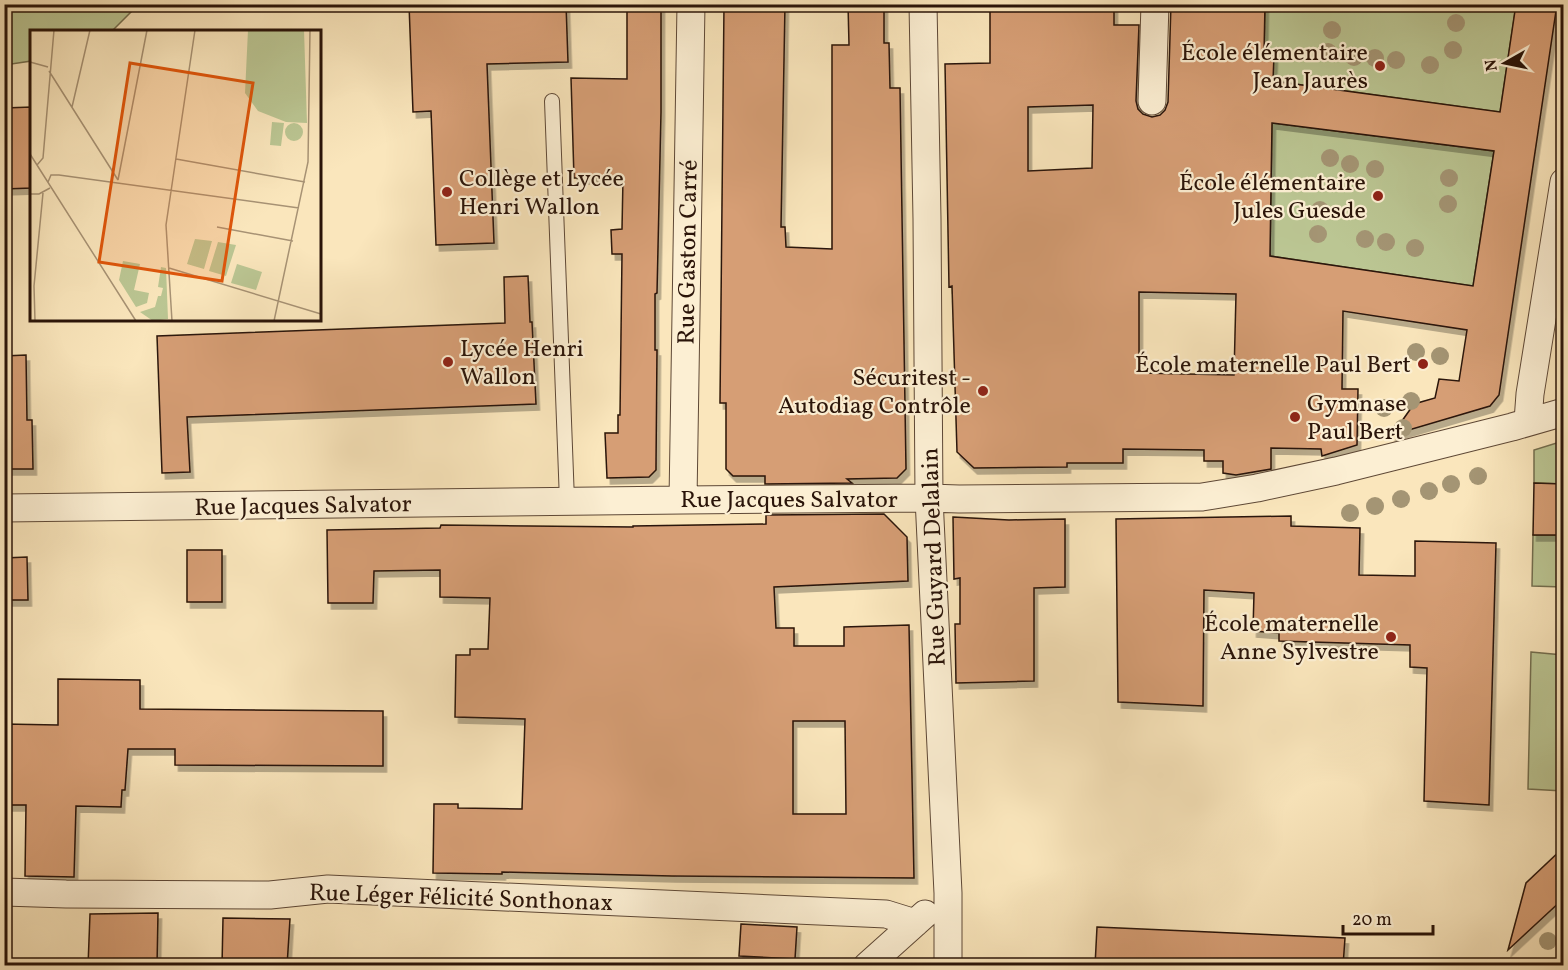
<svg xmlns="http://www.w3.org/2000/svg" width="1568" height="970" viewBox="0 0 1568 970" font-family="Vollkorn,serif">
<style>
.green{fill:#bbc693;stroke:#726d4e;stroke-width:1.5}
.building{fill:#d69e75;stroke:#2a1409;stroke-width:1.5;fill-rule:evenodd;filter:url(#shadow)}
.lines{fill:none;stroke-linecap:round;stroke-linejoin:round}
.service-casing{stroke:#5e4836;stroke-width:16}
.minor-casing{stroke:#5e4836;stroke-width:29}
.service{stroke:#fcefd3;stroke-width:14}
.minor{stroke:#fcefd3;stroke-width:27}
.tree{fill:#a49574}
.poi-dot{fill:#8f2418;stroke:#fcefd3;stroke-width:2}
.labels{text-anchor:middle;stroke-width:4.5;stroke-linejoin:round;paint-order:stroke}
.poi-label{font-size:24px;fill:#2a1409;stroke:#fcefd3;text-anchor:end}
.street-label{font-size:24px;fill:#2a1409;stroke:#fcefd3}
.inset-road{fill:none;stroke:#a79274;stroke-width:1.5}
.view{fill:#de560c;fill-opacity:0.15;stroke:#de560c;stroke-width:3}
.inset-edge{fill:none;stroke:#2a1409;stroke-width:3}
</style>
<defs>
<filter id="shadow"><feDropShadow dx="3.5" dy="6" stdDeviation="0" flood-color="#0004"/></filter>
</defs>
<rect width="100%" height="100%" fill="#fae6bc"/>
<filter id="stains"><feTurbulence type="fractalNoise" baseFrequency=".00333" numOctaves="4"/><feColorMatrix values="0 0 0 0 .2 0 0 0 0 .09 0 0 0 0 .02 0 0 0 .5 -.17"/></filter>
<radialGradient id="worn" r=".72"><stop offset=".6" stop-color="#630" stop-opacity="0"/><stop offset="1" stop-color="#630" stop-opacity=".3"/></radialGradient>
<path class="green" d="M 4,5 L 5,4 L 138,5 L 112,31 L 32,32 L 31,61 L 5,65 Z
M 1265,5 L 1516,5 L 1500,112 L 1273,81 L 1264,54 Z
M 1272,123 L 1494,151 L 1473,286 L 1270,256 Z
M 1563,441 L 1563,484 L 1534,483 L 1534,450 Z
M 1533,535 L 1563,535 L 1563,587 L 1532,586 Z
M 1531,652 L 1563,655 L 1563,791 L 1528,789 Z"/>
<path class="building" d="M 409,4 L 566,4 L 568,62 L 487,64 L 494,243 L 436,245 L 431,111 L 413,112 Z
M 631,4 L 661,4 L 661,112 L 657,293 L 655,294 L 655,350 L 657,350 L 656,466 L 656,470 L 649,477 L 607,478 L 605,433 L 618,433 L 618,415 L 620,415 L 622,254 L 612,254 L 611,230 L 622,229 L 623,178 L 574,178 L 571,78 L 627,79 L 627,11 L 631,11 Z
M 724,4 L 785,4 L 781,227 L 785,227 L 786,247 L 832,249 L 832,45 L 849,45 L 848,4 L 884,4 L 884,43 L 889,43 L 890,88 L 900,88 L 906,469 L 897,478 L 847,479 L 852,483 L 765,484 L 765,476 L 733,476 L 726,469 L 726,403 L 720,403 Z
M 990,4 L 1114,4 L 1114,25 L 1139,25 L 1136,101 L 1138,109 L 1143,114 L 1152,117 L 1160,115 L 1165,110 L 1168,102 L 1171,4 L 1265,4 L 1264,54 L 1274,55 L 1273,81 L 1500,112 L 1516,4 L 1557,4 L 1499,395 L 1490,406 L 1392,435 L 1414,404 L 1435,398 L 1439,379 L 1459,381 L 1467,330 L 1343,311 L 1342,389 L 1358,389 L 1357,445 L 1322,456 L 1321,449 L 1271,448 L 1271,469 L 1236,475 L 1223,473 L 1223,461 L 1204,461 L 1204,450 L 1123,449 L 1123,463 L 1067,463 L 1067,467 L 974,468 L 957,452 L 952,286 L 949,287 L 945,64 L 990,63 ZM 1093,105 L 1092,168 L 1028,171 L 1028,107 ZM 1272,123 L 1494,151 L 1473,286 L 1270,256 ZM 1139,292 L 1236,294 L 1234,375 L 1139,373 Z
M 32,107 L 32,188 L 4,189 L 4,108 Z
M 528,276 L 530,322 L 532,322 L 536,404 L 187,417 L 190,472 L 162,473 L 157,336 L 505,323 L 504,277 Z
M 26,355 L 27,420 L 32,420 L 33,469 L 4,469 L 4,356 Z
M 1534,483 L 1563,484 L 1563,535 L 1533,535 Z
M 884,514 L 907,537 L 908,581 L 774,587 L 776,628 L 794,628 L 794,646 L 844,646 L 844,627 L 909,625 L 914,878 L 672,876 L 502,872 L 502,874 L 433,873 L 434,804 L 458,804 L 458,808 L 522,809 L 525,719 L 455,717 L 456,655 L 470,655 L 470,649 L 488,649 L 490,598 L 440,597 L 440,570 L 374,571 L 373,603 L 328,603 L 327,530 L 440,528 L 441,525 L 633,527 L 633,526 L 766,524 L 766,515 ZM 793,721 L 845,721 L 846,814 L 793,814 Z
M 1291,516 L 1291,526 L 1360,528 L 1359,575 L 1415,576 L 1415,541 L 1496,543 L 1489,805 L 1424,801 L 1427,668 L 1410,667 L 1410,645 L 1279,641 L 1279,633 L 1253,631 L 1254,593 L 1204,590 L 1203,706 L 1118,702 L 1116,519 Z
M 953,517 L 1009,520 L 1065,519 L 1065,587 L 1034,588 L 1034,681 L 956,683 L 955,624 L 960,624 L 960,578 L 954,579 Z
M 187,550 L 222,550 L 222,602 L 187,602 Z
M 27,557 L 28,600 L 4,600 L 4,558 Z
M 58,679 L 140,680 L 140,709 L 383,711 L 383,766 L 175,765 L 175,749 L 128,749 L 125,790 L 122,790 L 121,807 L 76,806 L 74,877 L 25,876 L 26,805 L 4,805 L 4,724 L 58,725 Z
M 1563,848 L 1563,899 L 1508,950 L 1526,883 Z
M 158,913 L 157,966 L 88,966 L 90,914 Z
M 223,918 L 290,919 L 287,966 L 222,966 Z
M 741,924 L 797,927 L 795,959 L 739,956 Z
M 1097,927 L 1345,938 L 1343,966 L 1095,966 Z"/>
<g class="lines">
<g class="service-casing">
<path id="service" d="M 552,101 L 567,501"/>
</g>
<g class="minor-casing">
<path id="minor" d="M 923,4 L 927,219 L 929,498 L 948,893 L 948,966
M 1152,101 L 1155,4
M 1528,421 L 1530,394 L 1564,182
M 683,500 L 691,4
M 4,508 L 683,500 L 929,498 L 959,499 L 1202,497 L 1257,488 L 1336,471 L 1512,427 L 1564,412
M 4,892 L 66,894 L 270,895 L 328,889 L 886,914 L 915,923
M 867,966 L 925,914"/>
</g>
<use href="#service" class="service"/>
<use href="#minor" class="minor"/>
</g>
<g class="tree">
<circle cx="1456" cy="23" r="9"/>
<circle cx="1332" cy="30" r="9"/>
<circle cx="1453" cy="50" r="9"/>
<circle cx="1328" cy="52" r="9"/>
<circle cx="1354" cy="57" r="9"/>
<circle cx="1375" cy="58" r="9"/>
<circle cx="1396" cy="60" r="9"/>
<circle cx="1430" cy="65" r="9"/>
<circle cx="1330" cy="158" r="9"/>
<circle cx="1350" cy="164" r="9"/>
<circle cx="1375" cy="169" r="9"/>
<circle cx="1449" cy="178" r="9"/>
<circle cx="1448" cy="204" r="9"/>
<circle cx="1320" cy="210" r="9"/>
<circle cx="1318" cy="234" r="9"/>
<circle cx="1365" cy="239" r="9"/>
<circle cx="1386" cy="242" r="9"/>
<circle cx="1415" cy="248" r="9"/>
<circle cx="1416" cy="352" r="9"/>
<circle cx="1440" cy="356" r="9"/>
<circle cx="1411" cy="401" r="9"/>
<circle cx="1384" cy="408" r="9"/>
<circle cx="1403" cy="428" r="9"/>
<circle cx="1478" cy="476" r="9"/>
<circle cx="1451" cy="484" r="9"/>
<circle cx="1429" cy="491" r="9"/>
<circle cx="1401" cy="499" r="9"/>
<circle cx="1375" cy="506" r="9"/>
<circle cx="1350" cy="513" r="9"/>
<circle cx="1548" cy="941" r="9"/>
</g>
<g class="poi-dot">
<circle cx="1380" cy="66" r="6"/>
<circle cx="447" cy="192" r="6"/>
<circle cx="1378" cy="196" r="6"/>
<circle cx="448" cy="362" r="6"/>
<circle cx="1423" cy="364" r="6"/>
<circle cx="983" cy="391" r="6"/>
<circle cx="1295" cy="417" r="6"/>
<circle cx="1391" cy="637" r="6"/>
</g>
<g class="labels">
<g class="poi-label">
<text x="1368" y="60">École élémentaire<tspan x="1368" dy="28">Jean Jaurès</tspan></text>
<text x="459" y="186" text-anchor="start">Collège et Lycée<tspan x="459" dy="28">Henri Wallon</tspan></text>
<text x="1366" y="190">École élémentaire<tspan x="1366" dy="28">Jules Guesde</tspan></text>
<text x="460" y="356" text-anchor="start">Lycée Henri<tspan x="460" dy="28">Wallon</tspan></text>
<text x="1411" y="372">École maternelle Paul Bert</text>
<text x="971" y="385">Sécuritest -<tspan x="971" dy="28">Autodiag Contrôle</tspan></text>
<text x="1307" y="411" text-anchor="start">Gymnase<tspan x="1307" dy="28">Paul Bert</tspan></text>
<text x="1379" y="631">École maternelle<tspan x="1379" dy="28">Anne Sylvestre</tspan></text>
</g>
<g class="street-label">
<text transform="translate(687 252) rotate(-89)" y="8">Rue Gaston Carré</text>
<text x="789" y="507">Rue Jacques Salvator</text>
<text transform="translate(303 505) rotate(-1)" y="8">Rue Jacques Salvator</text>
<text transform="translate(933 557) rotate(-92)" y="8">Rue Guyard Delalain</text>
<text transform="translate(461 897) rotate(2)" y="8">Rue Léger Félicité Sonthonax</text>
</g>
</g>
<g transform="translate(30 30)">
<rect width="291" height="291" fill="#fae6bc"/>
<path d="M 218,0 L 274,0 L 277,93 L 256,92 L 228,81 L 215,63 ZM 242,92 L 254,93 L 251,116 L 240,115 ZM255 102a9 9 0 1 1 18 0a9 9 0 1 1-18 0ZM 165,209 L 182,211 L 174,239 L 157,234 ZM 188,212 L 206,215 L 196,246 L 179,241 ZM 93,231 L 110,234 L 104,260 L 119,263 L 117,273 L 106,277 L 89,250 ZM 207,234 L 232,242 L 226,260 L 201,253 ZM 131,237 L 136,238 L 138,289 L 123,291 L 110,282 L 125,277 L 128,266 L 131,266 L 133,258 L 128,257 Z" fill="#bbc693"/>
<path class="inset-road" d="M 0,32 L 18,37M 19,41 L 88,150M 42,77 L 60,0M 0,124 L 106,291M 146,129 L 275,152M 7,135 L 13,128 L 24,0M 88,150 L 117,0M 18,152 L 21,145 L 29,145 L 269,178M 0,164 L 9,164 L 20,158M 187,197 L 263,211M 139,238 L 291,284M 5,291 L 4,256 L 13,163M 142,291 L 136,195 L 165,0M 244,291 L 278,132 L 280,0"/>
<path class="view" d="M 100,33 L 223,53 L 192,251 L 69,232 Z"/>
<rect width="291" height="291" class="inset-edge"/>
</g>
<rect width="1568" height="970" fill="none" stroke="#fae6bc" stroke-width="24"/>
<rect x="6" y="6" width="1556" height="958" fill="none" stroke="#2a1409" stroke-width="3"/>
<rect x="12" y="12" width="1544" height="946" fill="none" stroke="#2a1409" stroke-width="1.5"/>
<g transform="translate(1505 63) rotate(261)" stroke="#fcefd3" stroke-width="4.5" paint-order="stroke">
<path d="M0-4.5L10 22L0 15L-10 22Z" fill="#2a1409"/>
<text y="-9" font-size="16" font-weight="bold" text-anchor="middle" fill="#2a1409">N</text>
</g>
<path d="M1343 925v9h90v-9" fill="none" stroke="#2a1409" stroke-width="3"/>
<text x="1352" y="925" font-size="18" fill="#2a1409" stroke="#fcefd3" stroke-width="4.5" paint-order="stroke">20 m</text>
<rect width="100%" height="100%" filter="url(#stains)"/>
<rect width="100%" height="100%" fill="url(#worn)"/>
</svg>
